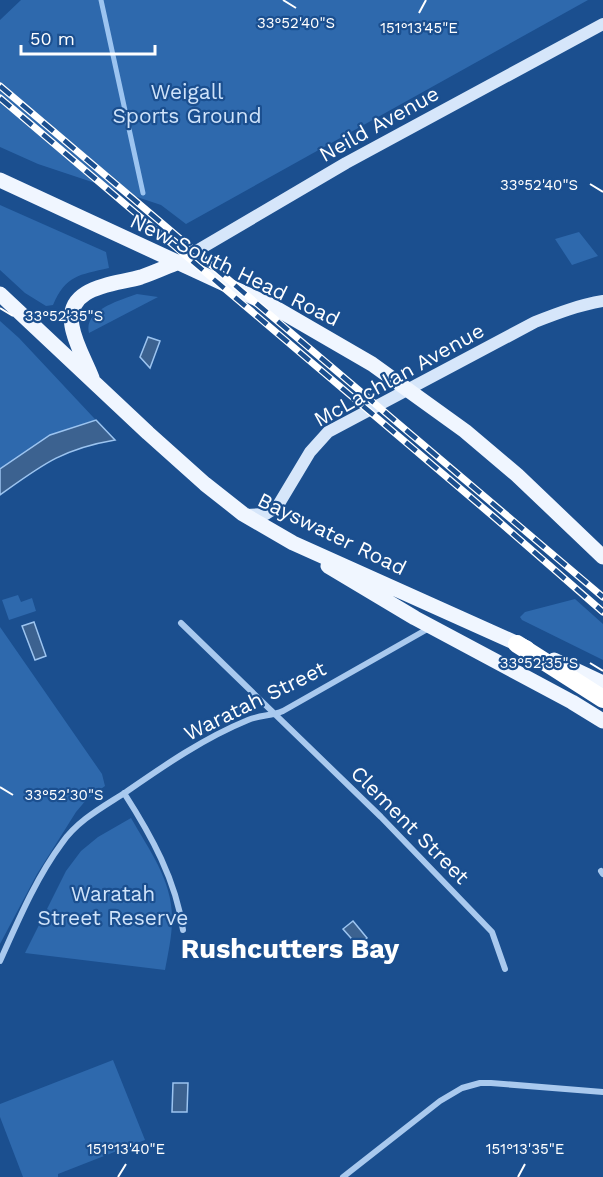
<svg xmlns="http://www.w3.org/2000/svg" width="603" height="1177" viewBox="0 0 603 1177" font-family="'Work Sans',sans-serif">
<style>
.green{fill:#2e69ad}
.water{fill:#3c6290;stroke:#9cc4f0;stroke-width:1.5}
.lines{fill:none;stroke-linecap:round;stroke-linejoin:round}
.stream{stroke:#9cc4f0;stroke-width:5}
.minor{stroke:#a9c9ee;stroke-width:6}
.secondary{stroke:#d6e6fa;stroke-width:12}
.primary{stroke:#f0f6ff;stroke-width:15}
.motorway{stroke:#fff;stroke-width:18}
.rail-casing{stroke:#fff;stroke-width:7}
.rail{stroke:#1b4f8f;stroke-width:4.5;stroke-dasharray:14;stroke-linecap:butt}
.ticks{fill:none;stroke:#fff;stroke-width:2}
.labels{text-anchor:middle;stroke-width:4.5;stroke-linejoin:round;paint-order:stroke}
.park-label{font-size:21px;fill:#cfe3fa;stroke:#1b4f8f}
.street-label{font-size:21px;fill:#fff;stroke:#1b4f8f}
.district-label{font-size:27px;font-weight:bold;fill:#fff;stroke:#1b4f8f}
.ticks-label{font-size:15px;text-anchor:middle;fill:#fff;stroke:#1b4f8f;stroke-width:4.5;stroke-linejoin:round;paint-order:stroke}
</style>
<rect width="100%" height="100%" fill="#1b4f8f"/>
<path class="green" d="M 21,0 L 588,0 L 186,224 L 161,205 L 38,164 L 0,147 L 0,20 Z
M 0,205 L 106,252 L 109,268 C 79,275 66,275 53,305 L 46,306 L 25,293 L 0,270 Z
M 579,232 L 598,256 L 572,265 L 555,239 Z
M 137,294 L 158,297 L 89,333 C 83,310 121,300 137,294 Z
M 0,321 L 19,338 L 108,433 L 57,441 L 0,489 Z
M 18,595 L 21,602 L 32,598 L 36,611 L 9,620 L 2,600 Z
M 575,599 L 603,624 L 603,660 L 522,620 L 520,617 L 525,612 Z
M 0,627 L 102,774 L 105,786 L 87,799 L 76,812 L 37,874 L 0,944 Z
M 131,818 C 149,850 173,881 172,920 C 172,936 168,954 165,970 L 25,953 L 66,871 L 81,851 L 98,837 Z
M 113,1060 L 145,1140 L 58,1174 L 58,1177 L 23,1177 L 0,1117 L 0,1104 Z"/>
<path class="water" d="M 148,337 L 160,341 L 150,368 L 140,357 Z
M 96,420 L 115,440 C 62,449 42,465 0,495 L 0,469 L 50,435 Z
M 34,622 L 46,656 L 35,660 L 22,626 Z
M 353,921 L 367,938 L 358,946 L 343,929 Z
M 173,1083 L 188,1083 L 187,1112 L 172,1112 Z"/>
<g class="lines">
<path class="stream" d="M 101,0 L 143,193"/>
<path class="minor" d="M 181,623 L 381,817 L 492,932 L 505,969
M 124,793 C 151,835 176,880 183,930
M 601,871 L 603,874
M 0,961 C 18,921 36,878 62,843 C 78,820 103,807 126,792 C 165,765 204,738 248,720 C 260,715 272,716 283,711 L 431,627
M 343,1177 L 440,1101 L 462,1088 L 480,1083 L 491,1083 L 603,1092"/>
<path class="secondary" d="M 176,263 L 346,163 L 603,24
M 246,515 L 266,514 L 277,507 L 310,452 L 328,432 L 535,322 C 558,313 579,305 603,301"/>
<path class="primary" d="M 0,180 L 272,306 L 372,364 L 465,431 L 517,475 L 603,557
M 0,294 L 148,433 L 205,484 L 243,514 L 293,543 L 527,648
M 92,378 C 86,362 75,344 72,326 C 65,285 115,285 141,277 C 153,273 164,268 176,263
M 328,566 L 415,618 L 572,702 L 603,721
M 554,660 L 603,683"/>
<path class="motorway" d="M 517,644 L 603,699"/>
<g class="rail-casing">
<path id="rail" d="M 0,86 L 603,597
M 0,98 L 495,518 L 603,612"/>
</g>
<use href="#rail" class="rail"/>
</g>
<path class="ticks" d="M 283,0 L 296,8M 419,13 L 426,0M 590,184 L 603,192M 0,308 L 13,316M 590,663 L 603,671M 0,787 L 13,795M 118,1177 L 126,1164M 518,1177 L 525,1164"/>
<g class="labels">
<g class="park-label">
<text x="187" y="99">Weigall<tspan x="187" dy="24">Sports Ground</tspan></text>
<text x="113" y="901">Waratah<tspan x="113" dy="24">Street Reserve</tspan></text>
</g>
<g class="street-label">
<text transform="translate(379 124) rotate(-29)" y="7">Neild Avenue</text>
<text transform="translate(235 270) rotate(26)" y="7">New South Head Road</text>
<text transform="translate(399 375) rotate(-29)" y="7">McLachlan Avenue</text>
<text transform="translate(332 534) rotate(26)" y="7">Bayswater Road</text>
<text transform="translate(255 701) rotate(-26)" y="7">Waratah Street</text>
<text transform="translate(410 825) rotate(45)" y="7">Clement Street</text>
</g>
<g class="district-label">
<text x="290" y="958">Rushcutters Bay</text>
</g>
</g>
<g class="ticks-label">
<text x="296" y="28">33°52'40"S</text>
<text x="419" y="33">151°13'45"E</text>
<text x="539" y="190">33°52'40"S</text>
<text x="64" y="321">33°52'35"S</text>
<text x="539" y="668">33°52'35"S</text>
<text x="64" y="800">33°52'30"S</text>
<text x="126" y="1154">151°13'40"E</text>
<text x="525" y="1154">151°13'35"E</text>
</g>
<path d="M21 45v9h134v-9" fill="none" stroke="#ffffff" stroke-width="3"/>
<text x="30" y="45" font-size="18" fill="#ffffff" stroke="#1b4f8f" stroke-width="4.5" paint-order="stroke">50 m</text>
</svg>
